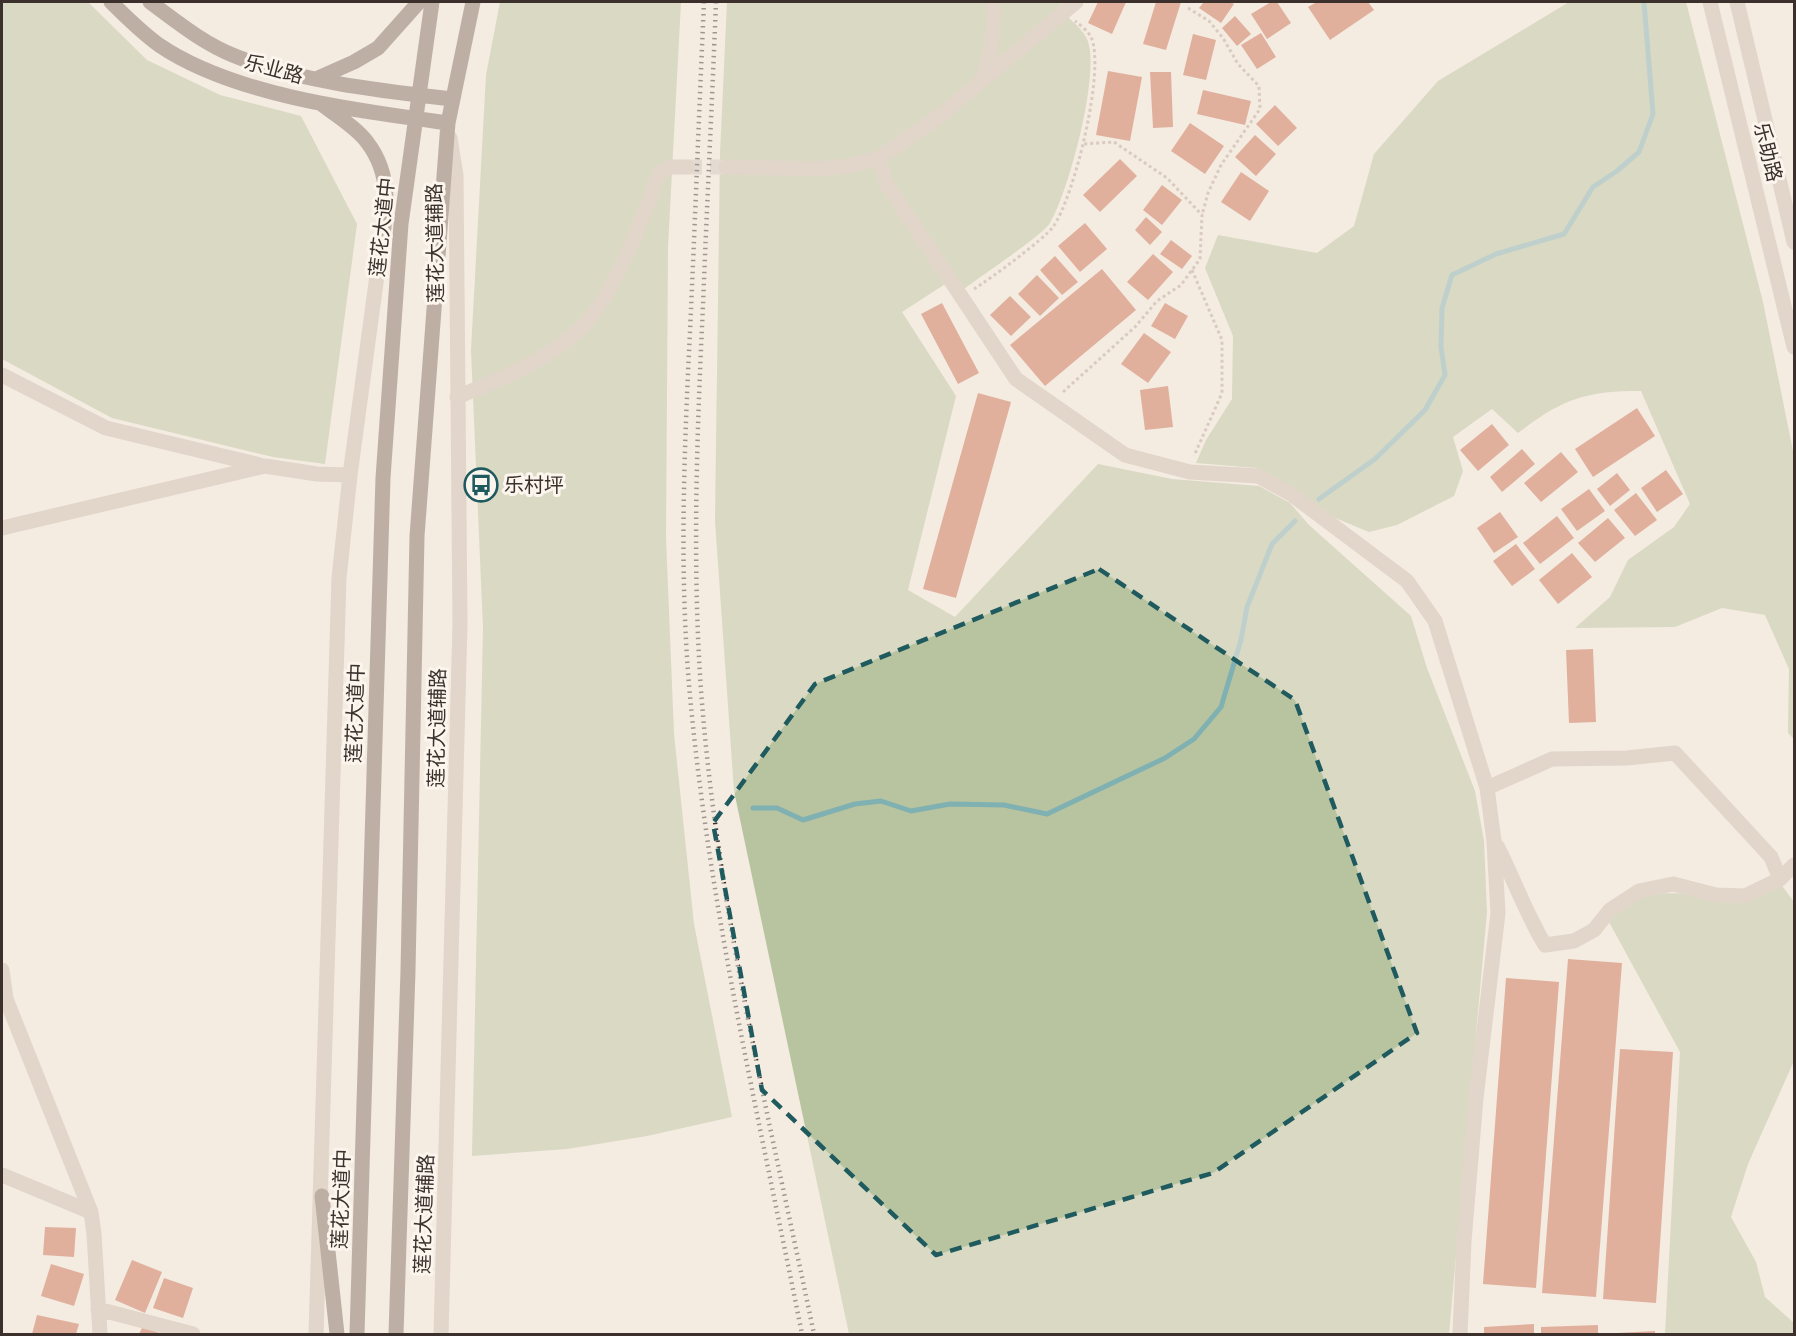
<svg xmlns="http://www.w3.org/2000/svg" width="1796" height="1336" viewBox="0 0 1796 1336" font-family="Helvetica,'Noto Sans SC',sans-serif">
<style>
.green{fill:#b8c4a0}
.lines{fill:none;stroke-linecap:round;stroke-linejoin:round}
.stream{stroke:#7fb0b2;stroke-width:5}
.building{fill:#c8694b}
.minor-tunnel{stroke:#cfc6bd;stroke-width:15;stroke-dasharray:15 8;stroke-linecap:butt}
.path{stroke:#b9a596;stroke-width:3;stroke-dasharray:3 3;stroke-linecap:butt}
.minor{stroke:#cdbbac;stroke-width:15}
.major{stroke:#7d675c;stroke-width:15}
.rail{stroke:#3b302b;stroke-width:4.5;stroke-dasharray:1.5 4.5;stroke-linecap:butt}
.marked{fill:none;stroke:#1f5a5e;stroke-width:4.5;stroke-dasharray:12 8;stroke-linejoin:round}
.labels{text-anchor:middle;stroke-width:6;stroke-linejoin:round;paint-order:stroke}
.street-label{font-size:20px;fill:#3b302b;stroke:#fbf5ee}
.poi-label{font-size:20px;fill:#3b302b;stroke:#fbf5ee;text-anchor:start}
</style>
<rect width="100%" height="100%" fill="#f4ebe1"/>
<path class="green" d="M 2,2 L 88,2 L 147,60 L 220,95 L 301,116 L 357,224 L 325,464 L 273,457 L 112,418 L 2,359 Z
M 500,2 L 681,2 L 668,247 L 666,538 L 674,734 L 694,924 L 732,1117 L 647,1136 L 567,1149 L 472,1156 L 483,628 L 471,350 L 486,75 Z
M 727,2 L 1064,2 L 1057,8 C 1066,16 1080,26 1086,37 C 1103,66 1068,194 1050,223 C 1042,236 979,277 963,290 L 956,277 L 902,312 L 956,396 L 908,590 L 955,617 L 1098,464 L 1172,479 L 1259,486 L 1290,503 L 1309,525 L 1411,616 L 1427,668 L 1475,791 L 1484,841 L 1487,912 L 1449,1334 L 849,1334 L 734,791 L 715,521 L 720,154 Z
M 1569,2 L 1686,2 L 1763,302 L 1794,456 L 1794,739 L 1788,733 L 1789,669 L 1765,615 L 1722,608 L 1675,627 L 1575,628 L 1610,597 L 1628,560 L 1674,527 L 1690,504 L 1641,391 C 1585,391 1562,399 1518,433 L 1492,409 L 1453,437 L 1463,471 L 1454,496 L 1397,525 L 1369,532 L 1333,517 L 1256,468 L 1196,463 L 1206,440 L 1232,399 L 1233,336 L 1205,268 L 1218,235 L 1317,253 L 1354,226 L 1374,154 L 1438,81 Z
M 1780,883 L 1794,902 L 1794,1061 L 1748,1164 L 1731,1217 L 1756,1262 L 1765,1297 L 1794,1323 L 1794,1334 L 1665,1334 L 1680,1052 L 1609,922 C 1639,877 1702,897 1745,903 Z"/>
<g class="lines">
<path class="stream" d="M 1319,499 L 1375,459 L 1425,410 L 1445,375 L 1441,347 L 1442,308 L 1452,275 L 1496,254 L 1564,234 L 1593,187 L 1617,171 L 1639,152 L 1653,114 L 1644,2
M 753,808 L 777,808 L 803,820 L 855,804 L 881,801 L 911,811 L 950,804 L 1004,805 L 1047,814 L 1165,758 L 1194,739 L 1221,707 L 1241,640 L 1247,607 L 1257,582 L 1272,544 L 1295,521"/>
</g>
<path class="building" d="M 1098,2 L 1126,2 L 1112,34 L 1088,23 Z
M 1156,2 L 1181,2 L 1166,50 L 1143,44 Z
M 1204,2 L 1230,2 L 1234,4 L 1221,23 L 1199,8 Z
M 1271,2 L 1277,2 L 1291,23 L 1267,39 L 1251,14 Z
M 1317,2 L 1368,2 L 1374,10 L 1330,40 L 1308,7 Z
M 1235,16 L 1251,34 L 1237,46 L 1222,28 Z
M 1261,33 L 1276,57 L 1257,69 L 1241,45 Z
M 1193,34 L 1216,40 L 1206,80 L 1183,75 Z
M 1108,71 L 1142,77 L 1130,141 L 1096,135 Z
M 1150,72 L 1171,72 L 1173,127 L 1153,128 Z
M 1203,90 L 1251,101 L 1245,125 L 1197,114 Z
M 1275,105 L 1297,128 L 1278,146 L 1256,124 Z
M 1190,123 L 1224,146 L 1205,174 L 1171,151 Z
M 1255,135 L 1276,154 L 1256,176 L 1235,157 Z
M 1120,159 L 1137,176 L 1100,212 L 1083,195 Z
M 1241,172 L 1269,191 L 1250,221 L 1221,202 Z
M 1162,185 L 1182,200 L 1162,225 L 1143,210 Z
M 1146,217 L 1162,232 L 1150,245 L 1135,230 Z
M 1085,223 L 1107,249 L 1080,272 L 1058,246 Z
M 1171,240 L 1192,256 L 1182,269 L 1160,254 Z
M 1153,254 L 1173,272 L 1148,300 L 1127,282 Z
M 1055,256 L 1078,282 L 1062,295 L 1040,270 Z
M 1102,269 L 1136,310 L 1045,386 L 1010,345 Z
M 1037,275 L 1059,298 L 1040,316 L 1018,294 Z
M 1010,296 L 1031,317 L 1011,336 L 990,315 Z
M 942,303 L 979,373 L 958,384 L 921,314 Z
M 1165,303 L 1188,316 L 1175,339 L 1151,326 Z
M 1144,333 L 1171,352 L 1148,383 L 1121,364 Z
M 1168,386 L 1173,427 L 1145,430 L 1140,390 Z
M 978,393 L 1011,402 L 956,598 L 923,589 Z
M 1637,408 L 1655,436 L 1593,477 L 1575,449 Z
M 1492,424 L 1509,445 L 1478,471 L 1460,450 Z
M 1522,449 L 1535,464 L 1502,492 L 1490,477 Z
M 1561,452 L 1578,472 L 1541,502 L 1524,483 Z
M 1666,470 L 1683,494 L 1657,512 L 1641,488 Z
M 1617,473 L 1630,490 L 1610,506 L 1597,489 Z
M 1589,489 L 1605,511 L 1577,531 L 1561,509 Z
M 1636,493 L 1657,520 L 1635,536 L 1614,510 Z
M 1500,512 L 1518,537 L 1494,553 L 1477,528 Z
M 1557,516 L 1574,538 L 1540,564 L 1523,543 Z
M 1608,518 L 1625,538 L 1595,562 L 1578,543 Z
M 1516,544 L 1535,569 L 1512,586 L 1493,561 Z
M 1572,553 L 1592,577 L 1558,604 L 1539,580 Z
M 1593,649 L 1596,722 L 1569,723 L 1566,650 Z
M 1568,959 L 1622,963 L 1596,1297 L 1542,1293 Z
M 1506,978 L 1559,982 L 1536,1288 L 1483,1284 Z
M 1620,1049 L 1673,1052 L 1656,1303 L 1603,1299 Z
M 45,1227 L 76,1228 L 74,1257 L 43,1255 Z
M 132,1260 L 162,1272 L 145,1313 L 115,1300 Z
M 51,1264 L 84,1274 L 74,1306 L 41,1296 Z
M 164,1278 L 193,1288 L 183,1318 L 153,1308 Z
M 37,1315 L 79,1324 L 76,1334 L 32,1334 Z
M 1534,1324 L 1534,1334 L 1484,1334 L 1484,1327 Z
M 1598,1325 L 1598,1334 L 1541,1334 L 1541,1327 Z
M 143,1326 L 161,1334 L 139,1334 Z
M 1655,1331 L 1655,1334 L 1617,1334 L 1617,1333 Z"/>
<g class="lines">
<path class="minor-tunnel" d="M 687,167 L 726,167"/>
<path class="path" d="M 1188,8 L 1209,21 L 1223,38 L 1238,64 L 1259,86 L 1260,109 L 1221,165 L 1208,193 L 1202,215
M 1192,270 L 1222,340 L 1222,393 L 1194,456
M 974,289 C 990,279 1043,240 1053,227 C 1074,198 1106,69 1091,37 C 1088,31 1080,25 1075,21
M 1063,392 L 1135,327 L 1157,301 L 1181,285 L 1200,259 L 1202,215 L 1167,178 L 1114,142 L 1083,144"/>
<path class="minor" d="M 1710,2 L 1794,347
M 1737,2 L 1794,242
M 981,81 C 992,54 994,30 994,2
M 879,158 L 886,183 L 1016,379 L 1125,455 L 1190,472 L 1258,476 L 1291,494 L 1407,581 L 1435,621 L 1487,788 L 1552,759 L 1627,758 L 1675,753 L 1771,857 L 1780,879 L 1794,865
M 726,167 L 817,169 L 849,166 L 879,158 L 937,118 L 1076,2
M 2,375 L 106,428 L 260,465
M 457,397 C 501,379 550,360 584,325 C 613,295 645,214 659,173 L 670,167 L 687,167
M 2,528 L 265,466 L 317,474 L 350,475
M 1497,846 C 1514,879 1526,914 1545,945 L 1574,941 L 1594,930 L 1610,910 L 1639,891 L 1673,884 L 1716,895 L 1745,896 L 1780,879
M 2,970 L 6,999 L 91,1212 L 94,1234 L 100,1334
M 2,1175 L 91,1212
M 98,1309 L 193,1334
M 316,1334 L 339,578 L 350,475 L 378,268
M 441,1334 L 460,624 L 456,176 L 450,138
M 1460,1334 L 1464,1241 L 1476,1098 L 1498,913 L 1494,841 L 1487,788"/>
<path class="major" d="M 111,2 C 126,17 141,32 159,45 C 234,96 359,111 448,123
M 150,2 C 177,22 204,44 235,56 C 300,82 383,91 452,99
M 318,78 L 354,62 L 378,48 L 419,2
M 320,103 C 335,115 356,127 367,142 C 397,181 384,224 378,268
M 322,1196 L 337,1334
M 357,1334 L 383,478 L 401,224 L 432,2
M 396,1334 L 408,971 L 417,536 L 448,123 L 473,2"/>
<path class="rail" d="M 704,2 C 699,112 695,222 690,332 C 684,453 679,575 690,696 C 710,912 760,1123 802,1334
M 716,2 C 712,103 707,204 703,305 C 697,434 692,561 701,690 C 717,907 770,1122 814,1334"/>
</g>
<path d="M0 0H1796V1336H0ZM 1099,569 L 1295,700 L 1417,1033 L 1213,1173 L 936,1255 L 762,1090 L 713,823 L 815,684 Z" fill="#f4ebe1" fill-opacity=".55" fill-rule="evenodd"/>
<path class="marked" d="M 1099,569 L 1295,700 L 1417,1033 L 1213,1173 L 936,1255 L 762,1090 L 713,823 L 815,684 Z"/>
<defs>
<g id="bus-ring" transform="scale(1.725)"><circle r="9.5" fill="#fbf5ee" stroke="#1f5a5e" stroke-width="1.5"/><path d="M-5-6H5V4H4V6H2V4H-2V6H-4V4H-5ZM-3.5-4V0h7V-4ZM-3.5 1.2v1.5H-2V1.2ZM2 1.2v1.5H3.5V1.2Z" fill="#1f5a5e"/></g>
</defs>
<g fill-rule="evenodd">
<use href="#bus-ring" x="481" y="485"/>
</g>
<g class="labels">
<g class="street-label">
<text transform="translate(274 69) rotate(15)" y="7">乐业路</text>
<text transform="translate(1768 152) rotate(76)" y="7">乐助路</text>
<text transform="translate(382 227) rotate(-84)" y="7">莲花大道中</text>
<text transform="translate(435 243) rotate(-91)" y="7">莲花大道辅路</text>
<text transform="translate(355 713) rotate(-88)" y="7">莲花大道中</text>
<text transform="translate(437 728) rotate(-89)" y="7">莲花大道辅路</text>
<text transform="translate(341 1199) rotate(-88)" y="7">莲花大道中</text>
<text transform="translate(424 1214) rotate(-88)" y="7">莲花大道辅路</text>
</g>
<g class="poi-label">
<text x="504" y="492">乐村坪</text>
</g>
</g>
<rect width="1796" height="1336" fill="none" stroke="#3b302b" stroke-width="6"/>
</svg>
